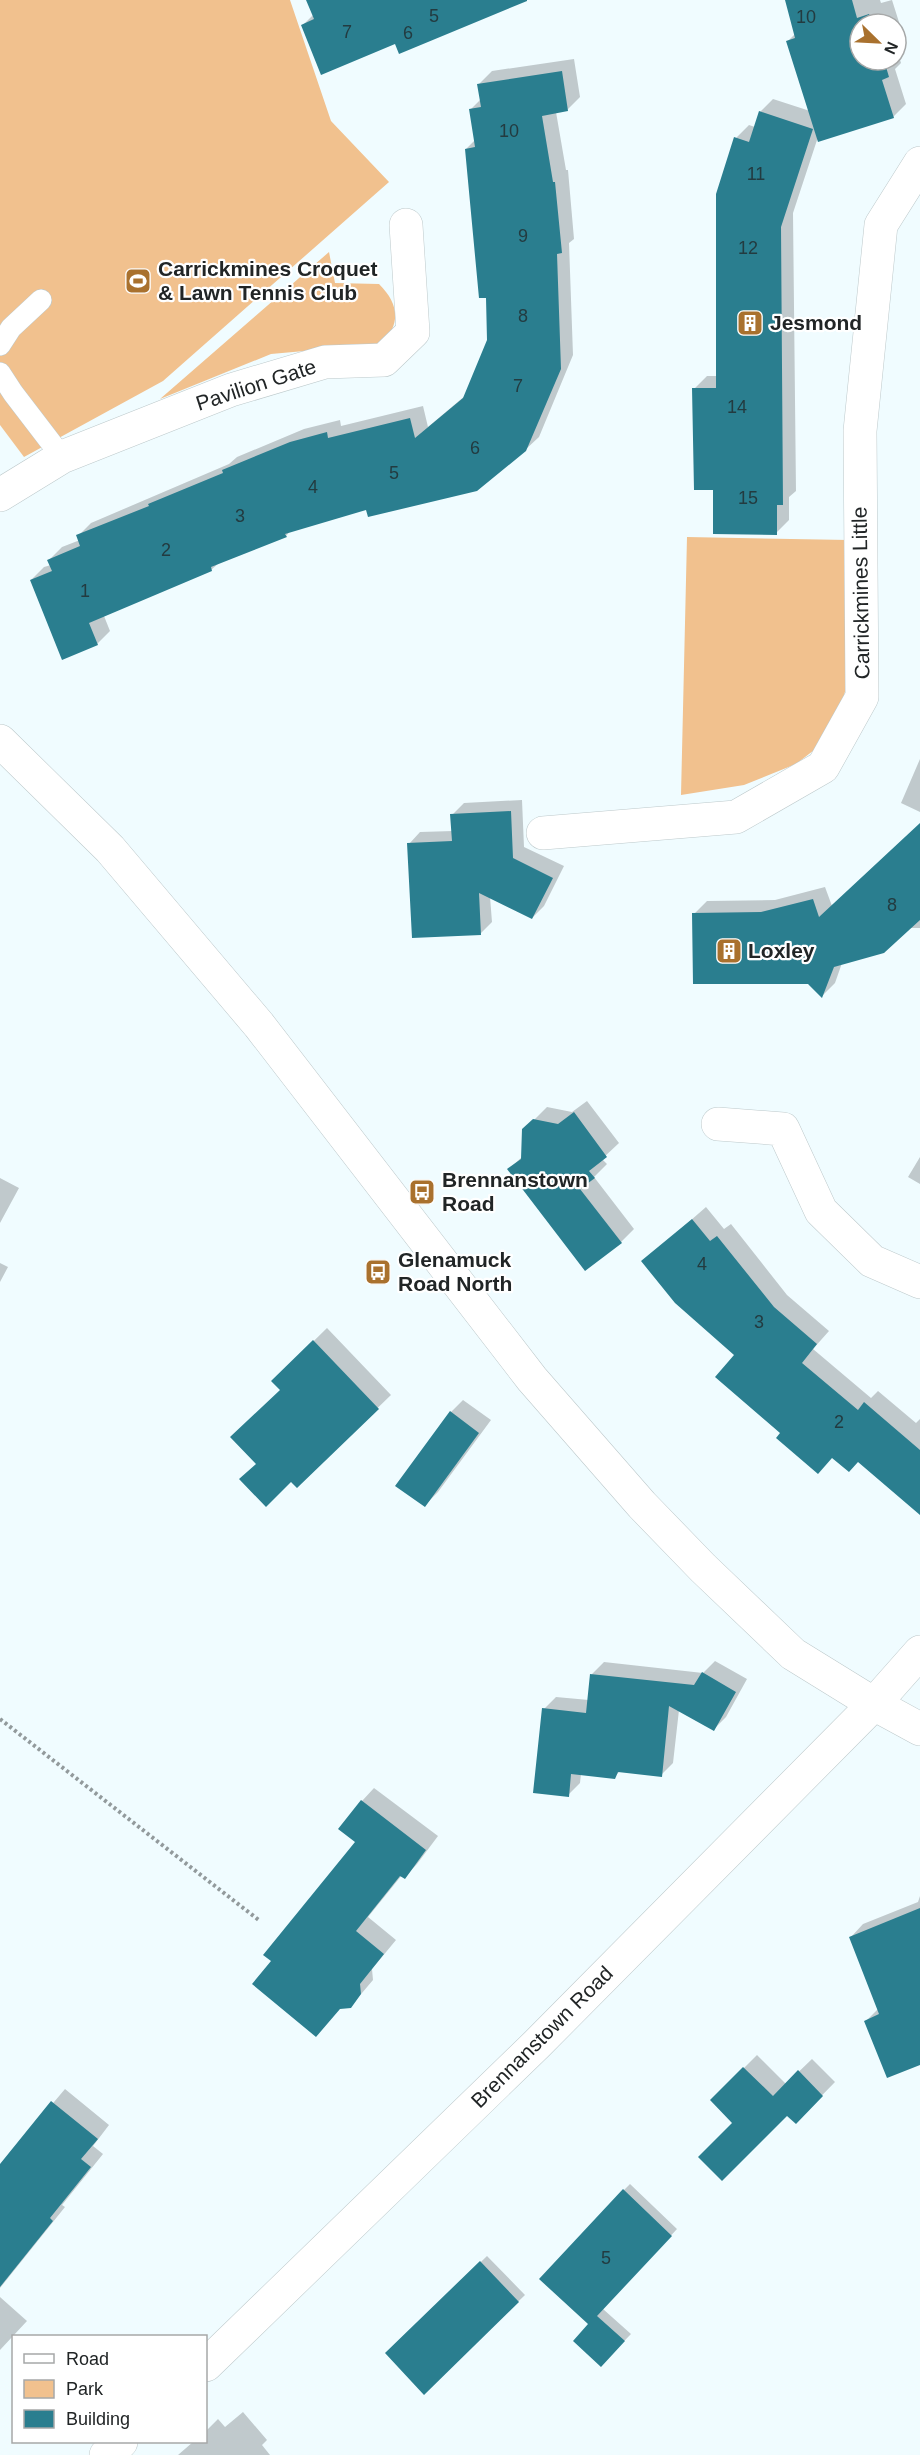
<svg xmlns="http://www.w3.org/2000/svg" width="920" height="2455" viewBox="0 0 920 2455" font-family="Arial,sans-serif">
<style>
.green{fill:#f1c18e}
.shadow{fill:#0003}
.building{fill:#2a7e8f}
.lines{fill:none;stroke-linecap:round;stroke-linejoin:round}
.lane-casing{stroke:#bdc9cb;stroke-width:22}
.street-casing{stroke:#bdc9cb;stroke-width:34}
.secondary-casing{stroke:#bdc9cb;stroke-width:34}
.path{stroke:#929a9c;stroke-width:4;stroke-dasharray:3 3;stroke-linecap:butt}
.lane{stroke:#fff;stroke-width:21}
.street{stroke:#fff;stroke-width:33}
.secondary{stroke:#fff;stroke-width:33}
.labels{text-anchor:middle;stroke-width:4.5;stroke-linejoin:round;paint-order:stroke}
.number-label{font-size:18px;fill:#233b40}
.poi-label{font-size:21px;font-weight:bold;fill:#212526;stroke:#fff;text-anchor:start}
.street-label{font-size:21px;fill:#212526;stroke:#fff}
</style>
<rect width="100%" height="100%" fill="#f0fcff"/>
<path class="green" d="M 0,0 L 290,0 L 331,121 L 389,182 L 163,381 L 24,457 L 0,425 Z
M 329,252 L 335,283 L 379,284 C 399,304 401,323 382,344 L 271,354 L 160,399 Z
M 687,537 L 849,540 L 849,674 L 843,700 L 818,747 L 796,764 L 744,785 L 681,795 Z"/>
<path class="shadow" d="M 308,0 L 495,0 L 396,43 L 303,25 L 314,14 Z
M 787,0 L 880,0 L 881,3 L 892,0 L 904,38 L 896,46 L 896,24 L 860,24 L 860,60 L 896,60 L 896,47 L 901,63 L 895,69 L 906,104 L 893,117 L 818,137 L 793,213 L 796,491 L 789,497 L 789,520 L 776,533 L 714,488 L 694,389 L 707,376 L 718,376 L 736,138 L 749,125 L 755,127 L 760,112 L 773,99 L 810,111 L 788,41 L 796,33 Z
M 574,59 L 580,97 L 567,110 L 556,112 L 566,170 L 568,170 L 574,239 L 569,243 L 573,355 L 539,437 L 525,450 L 368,508 L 291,530 L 286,536 L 220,562 L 211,570 L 104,616 L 110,631 L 97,644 L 31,580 L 44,567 L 51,565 L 49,560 L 62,547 L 80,540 L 78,536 L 91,523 L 229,464 L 237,457 L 304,429 L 340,420 L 341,426 L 423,406 L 428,427 L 466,395 L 489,340 L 488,296 L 466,149 L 475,140 L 471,109 L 481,99 L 479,84 L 492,71 Z
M 920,759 L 920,812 L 901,803 Z
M 522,800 L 524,847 L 564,866 L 544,906 L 532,918 L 490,897 L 492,922 L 480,934 L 409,844 L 420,832 L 453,831 L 452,815 L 464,803 Z
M 920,824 L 920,928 L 910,928 L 842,963 L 835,983 L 822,996 L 808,982 L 694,914 L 707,901 L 775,900 L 825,887 L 832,906 Z
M 587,1101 L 619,1143 L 602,1159 L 607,1164 L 594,1177 L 634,1229 L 621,1242 L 509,1169 L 523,1156 L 524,1130 L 547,1107 L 572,1112 Z
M 920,1157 L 920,1184 L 908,1177 Z
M 0,1178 L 19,1188 L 0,1223 Z
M 706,1207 L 724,1229 L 731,1224 L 787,1295 L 829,1331 L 813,1349 L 871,1398 L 878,1391 L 916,1423 L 920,1419 L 920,1513 L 858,1460 L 833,1456 L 783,1433 L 736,1355 L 643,1262 Z
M 0,1263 L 8,1267 L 0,1282 Z
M 327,1328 L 391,1395 L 297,1486 L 292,1480 L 257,1463 L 282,1390 L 273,1381 Z
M 463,1400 L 491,1420 L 438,1492 L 425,1505 L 451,1412 Z
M 715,1661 L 747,1679 L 726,1717 L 714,1729 L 679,1710 L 673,1763 L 661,1775 L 620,1771 L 614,1777 L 581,1774 L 580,1783 L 568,1795 L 544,1709 L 556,1697 L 589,1700 L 592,1674 L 604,1662 L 703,1673 Z
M 374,1788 L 438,1836 L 417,1864 L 405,1877 L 402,1875 L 368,1917 L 396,1940 L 372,1969 L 373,1980 L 351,2006 L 341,2007 L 316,2035 L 273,1961 L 357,1841 L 362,1801 Z
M 920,1896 L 920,2063 L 866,2021 L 879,2008 L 851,1937 L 863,1924 L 918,1902 Z
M 757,2055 L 786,2084 L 812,2059 L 835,2082 L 796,2122 L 787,2114 L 734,2123 L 712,2100 Z
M 65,2089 L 109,2125 L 93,2146 L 103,2154 L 62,2205 L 65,2207 L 0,2288 L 0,2166 Z
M 630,2184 L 677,2229 L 603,2309 L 631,2334 L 601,2365 L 590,2324 L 624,2190 Z
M 487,2256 L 525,2295 L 424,2393 L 387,2353 Z
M 0,2297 L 27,2321 L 0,2350 Z
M 243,2412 L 267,2440 L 262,2445 L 270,2455 L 178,2455 L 193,2442 L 206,2442 L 206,2431 L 218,2419 L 225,2427 Z"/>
<path class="building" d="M 306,0 L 527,0 L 527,1 L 399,54 L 395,44 L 321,75 L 301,25 L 314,19 Z
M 785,0 L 852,0 L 857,18 L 869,14 L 873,24 L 860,24 L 860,60 L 884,60 L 889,77 L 882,80 L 894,118 L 818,142 L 786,41 L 795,38 Z
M 562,71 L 568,111 L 542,116 L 553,182 L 555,182 L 562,253 L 557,254 L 561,369 L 526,451 L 477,491 L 368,517 L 366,510 L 285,534 L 287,537 L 211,567 L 212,571 L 89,623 L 98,645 L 62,660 L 30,580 L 52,571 L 47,560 L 80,546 L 76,535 L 149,506 L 148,504 L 223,473 L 222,470 L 290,442 L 327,432 L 328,438 L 410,418 L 415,438 L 463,398 L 487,340 L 486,298 L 479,298 L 465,149 L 475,147 L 469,109 L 481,107 L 477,84 Z
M 759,111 L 813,129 L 781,227 L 783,505 L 777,505 L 777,535 L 713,534 L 713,490 L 694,490 L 692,388 L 716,388 L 716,194 L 734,137 L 749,142 Z
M 511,811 L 513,858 L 553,878 L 532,919 L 479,893 L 481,935 L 412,938 L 407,843 L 452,841 L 450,814 Z
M 920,823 L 920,920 L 884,953 L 834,967 L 822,998 L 808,984 L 693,984 L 692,913 L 761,912 L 813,899 L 819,917 Z
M 574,1112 L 607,1157 L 589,1171 L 595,1178 L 580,1189 L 622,1243 L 585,1271 L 507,1169 L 521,1159 L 522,1129 L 533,1119 L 558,1124 Z
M 692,1219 L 710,1241 L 717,1236 L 774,1307 L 817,1344 L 802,1363 L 858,1410 L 864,1402 L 920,1450 L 920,1515 L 858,1462 L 849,1472 L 832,1458 L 818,1474 L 776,1438 L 780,1433 L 715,1377 L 734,1355 L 675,1303 L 641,1261 Z
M 313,1340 L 379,1409 L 297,1488 L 291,1482 L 266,1507 L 239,1479 L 256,1464 L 230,1437 L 280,1390 L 271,1381 Z
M 450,1411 L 479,1433 L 425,1507 L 395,1486 Z
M 702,1672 L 736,1692 L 714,1731 L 669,1706 L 662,1777 L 618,1772 L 615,1779 L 571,1774 L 569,1797 L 533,1793 L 542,1708 L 586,1713 L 590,1674 L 694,1685 Z
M 361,1800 L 426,1850 L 405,1879 L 400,1876 L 356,1931 L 384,1954 L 360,1984 L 361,1994 L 351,2008 L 340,2009 L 316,2037 L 252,1984 L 271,1961 L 263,1955 L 355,1842 L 338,1829 Z
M 920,1908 L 920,2065 L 887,2078 L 864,2021 L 879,2014 L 849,1937 Z
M 743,2067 L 773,2096 L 798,2070 L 823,2096 L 796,2124 L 787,2116 L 722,2181 L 698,2157 L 732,2123 L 710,2100 Z
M 51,2101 L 98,2139 L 81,2159 L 91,2167 L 50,2218 L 53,2221 L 0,2287 L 0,2164 Z
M 623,2189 L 672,2236 L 597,2316 L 625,2341 L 601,2367 L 573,2341 L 588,2324 L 539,2279 Z
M 480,2261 L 519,2302 L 424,2395 L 385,2353 Z"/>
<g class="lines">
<g class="lane-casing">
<path id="lane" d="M 0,345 L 11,328 L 41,300
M 0,373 L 13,393 L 62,457"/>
</g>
<g class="street-casing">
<path id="street" d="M 0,495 L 62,457 L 231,390 L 325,362 L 384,360 L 413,332 L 406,225
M 543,833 L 736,817 L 823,767 L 862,697 L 860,431 L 881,225 L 920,163
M 718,1124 L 783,1129 L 821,1211 L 872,1261 L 920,1282"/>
</g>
<g class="secondary-casing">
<path id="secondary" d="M 0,741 L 110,849 L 259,1025 L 532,1379 L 642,1505 L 703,1568 L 793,1654 L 874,1704 L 920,1729
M 206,2365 L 537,2044 L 874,1704 L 920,1652
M 106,2455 L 121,2442"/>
</g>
<path class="path" d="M 0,1719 L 260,1921"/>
<use href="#lane" class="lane"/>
<use href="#street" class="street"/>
<use href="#secondary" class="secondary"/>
</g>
<defs>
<g id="stadium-square" transform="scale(1.35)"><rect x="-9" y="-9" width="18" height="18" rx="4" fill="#a9712e" stroke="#fff"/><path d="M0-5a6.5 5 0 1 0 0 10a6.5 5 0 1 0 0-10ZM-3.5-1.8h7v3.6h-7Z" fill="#fff"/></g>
<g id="building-square" transform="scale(1.35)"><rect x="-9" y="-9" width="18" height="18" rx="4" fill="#a9712e" stroke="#fff"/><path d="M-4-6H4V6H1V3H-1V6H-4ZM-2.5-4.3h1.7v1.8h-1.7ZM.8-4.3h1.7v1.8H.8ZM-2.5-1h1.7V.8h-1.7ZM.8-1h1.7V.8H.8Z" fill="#fff"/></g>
<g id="bus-square" transform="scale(1.35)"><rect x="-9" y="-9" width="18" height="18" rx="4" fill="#a9712e" stroke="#fff"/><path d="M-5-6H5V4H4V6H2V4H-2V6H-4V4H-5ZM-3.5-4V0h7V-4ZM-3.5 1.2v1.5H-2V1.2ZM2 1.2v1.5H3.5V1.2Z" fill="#fff"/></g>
</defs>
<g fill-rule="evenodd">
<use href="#stadium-square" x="138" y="281"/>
<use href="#building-square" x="750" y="323"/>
<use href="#building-square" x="729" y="951"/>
<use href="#bus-square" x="422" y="1192"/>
<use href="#bus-square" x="378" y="1272"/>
</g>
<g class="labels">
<g class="number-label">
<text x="434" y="22">5</text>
<text x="806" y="23">10</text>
<text x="347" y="38">7</text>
<text x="408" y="39">6</text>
<text x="509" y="137">10</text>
<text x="756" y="180">11</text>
<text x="523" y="242">9</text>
<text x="748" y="254">12</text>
<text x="523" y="322">8</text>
<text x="518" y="392">7</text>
<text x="737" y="413">14</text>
<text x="475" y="454">6</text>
<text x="394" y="479">5</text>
<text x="313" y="493">4</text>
<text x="748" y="504">15</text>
<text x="240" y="522">3</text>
<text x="166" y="556">2</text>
<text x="85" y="597">1</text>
<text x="892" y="911">8</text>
<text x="702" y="1270">4</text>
<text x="759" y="1328">3</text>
<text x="839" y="1428">2</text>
<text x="606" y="2264">5</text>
</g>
<g class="poi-label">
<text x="158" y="276">Carrickmines Croquet<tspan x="158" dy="24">&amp; Lawn Tennis Club</tspan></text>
<text x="770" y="330">Jesmond</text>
<text x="748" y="958">Loxley</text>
<text x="442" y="1187">Brennanstown<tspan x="442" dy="24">Road</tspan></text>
<text x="398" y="1267">Glenamuck<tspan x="398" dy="24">Road North</tspan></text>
</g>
<g class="street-label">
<text transform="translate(256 385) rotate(-18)" y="7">Pavilion Gate</text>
<text transform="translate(861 593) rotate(-91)" y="7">Carrickmines Little</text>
<text transform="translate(542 2037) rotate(-45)" y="7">Brennanstown Road</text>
</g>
</g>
<rect x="12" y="2335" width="195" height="108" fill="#ffffff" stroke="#a6a8a8" stroke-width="1.5"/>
<rect x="24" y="2354" width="30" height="9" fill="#ffffff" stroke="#a6a8a8" stroke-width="1.5"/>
<text x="66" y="2365" font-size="18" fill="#212526">Road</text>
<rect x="24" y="2380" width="30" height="18" fill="#f1c18e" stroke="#a6a8a8" stroke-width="1.5"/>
<text x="66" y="2395" font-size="18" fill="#212526">Park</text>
<rect x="24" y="2410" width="30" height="18" fill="#2a7e8f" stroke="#a6a8a8" stroke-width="1.5"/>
<text x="66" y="2425" font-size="18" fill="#212526">Building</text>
<g transform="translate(878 42) rotate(114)"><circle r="28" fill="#ffffff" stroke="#a6a8a8" stroke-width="1.5"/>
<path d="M0-4.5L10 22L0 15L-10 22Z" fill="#a9712e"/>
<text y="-9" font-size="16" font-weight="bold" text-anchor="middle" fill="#212526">N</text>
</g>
</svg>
